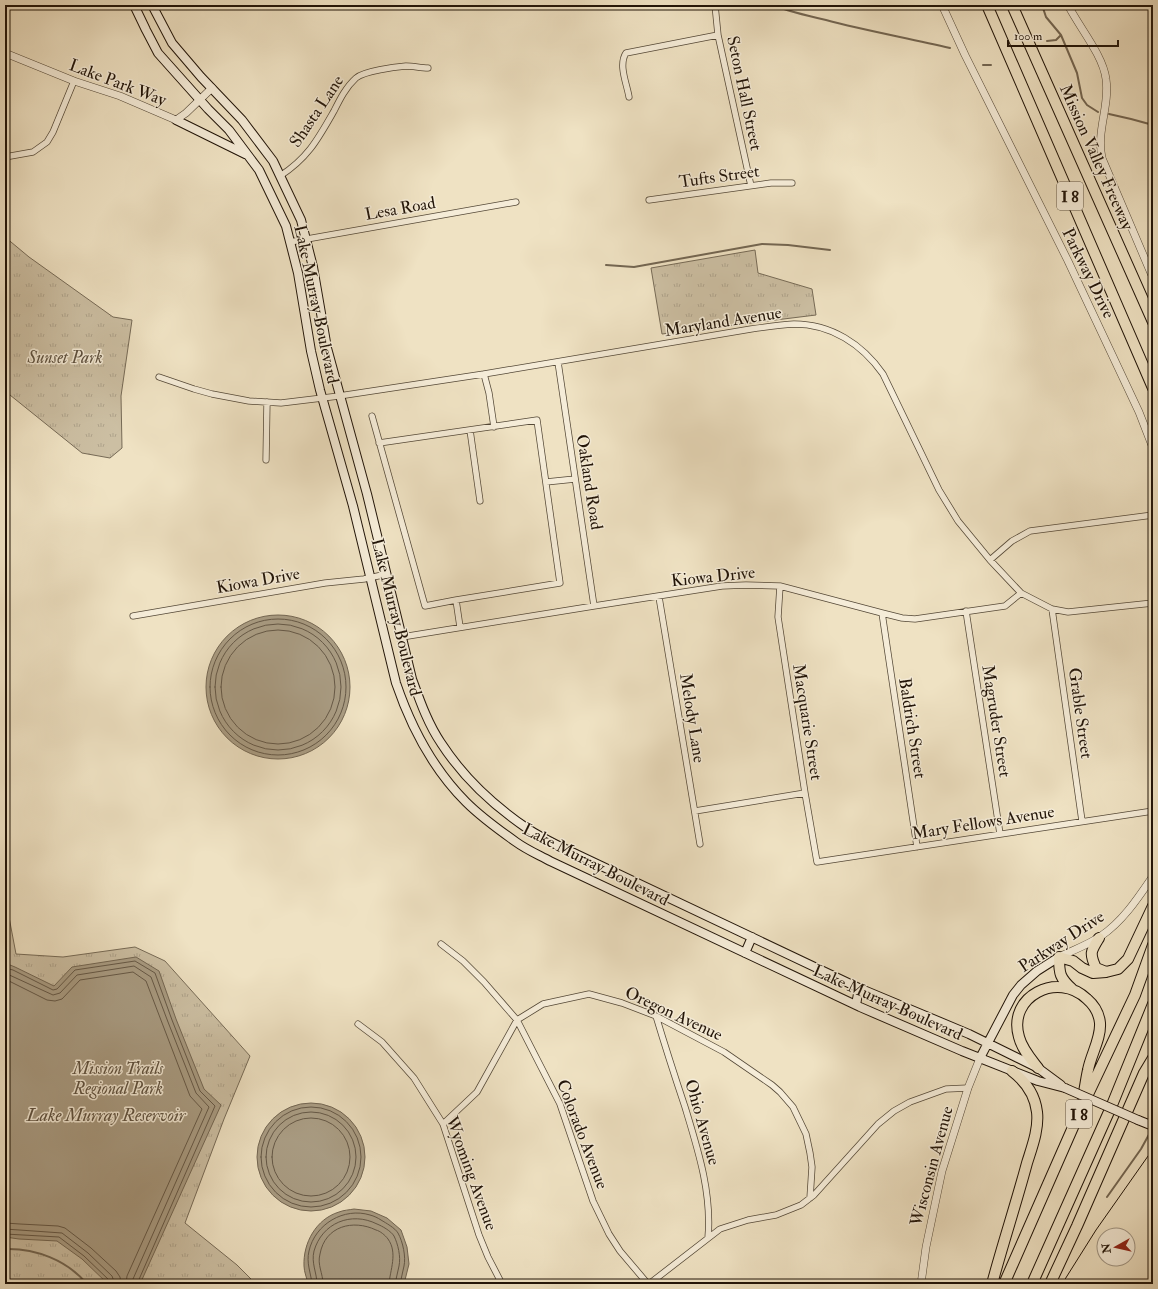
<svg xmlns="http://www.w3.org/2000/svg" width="1158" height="1289" viewBox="0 0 1158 1289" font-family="'IM FELL Double Pica',serif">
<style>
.grass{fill:url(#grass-tufts);stroke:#766a56}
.water{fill:#a99c83;stroke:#736652}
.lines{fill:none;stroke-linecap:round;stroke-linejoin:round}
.shore{stroke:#655846;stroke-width:1}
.stream{stroke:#736652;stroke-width:2}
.minor-casing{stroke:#544837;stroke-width:7}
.tertiary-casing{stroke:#544837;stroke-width:8}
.secondary-casing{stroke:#211408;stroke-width:10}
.motorway-casing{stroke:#211408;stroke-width:12}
.minor{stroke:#f5ecd8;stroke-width:5.5}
.tertiary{stroke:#f5ecd8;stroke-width:7}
.secondary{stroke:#f5ecd8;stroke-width:8}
.motorway{stroke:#efe2c3;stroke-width:10}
.tram{stroke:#211408;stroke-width:1}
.secondary-bridge-casing{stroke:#211408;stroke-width:10;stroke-linecap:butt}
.secondary-bridge{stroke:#f5ecd8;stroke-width:8}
.labels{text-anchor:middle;stroke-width:3;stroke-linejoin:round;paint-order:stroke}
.shield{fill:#f5ecd8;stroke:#615546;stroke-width:1}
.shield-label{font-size:16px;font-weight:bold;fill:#211408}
.street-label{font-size:17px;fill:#211408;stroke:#f5ecd8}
.park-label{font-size:17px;font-style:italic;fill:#5d503e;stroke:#f5ecd8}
.water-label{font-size:18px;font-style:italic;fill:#5e513f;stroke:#f5ecd8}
</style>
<defs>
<pattern id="grass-tufts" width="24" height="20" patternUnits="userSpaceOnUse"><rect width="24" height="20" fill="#ccbfa3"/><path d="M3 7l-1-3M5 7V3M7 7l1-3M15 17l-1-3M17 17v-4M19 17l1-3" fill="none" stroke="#afa38b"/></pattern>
</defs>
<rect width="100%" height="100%" fill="#efe2c3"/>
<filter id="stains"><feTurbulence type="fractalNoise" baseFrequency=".005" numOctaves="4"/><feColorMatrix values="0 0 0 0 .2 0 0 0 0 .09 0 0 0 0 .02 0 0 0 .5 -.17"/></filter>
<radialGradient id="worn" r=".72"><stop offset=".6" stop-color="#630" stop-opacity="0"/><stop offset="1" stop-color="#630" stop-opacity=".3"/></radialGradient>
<path class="grass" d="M 5,237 L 29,257 L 113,317 L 132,320 L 121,396 L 122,448 L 110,458 L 82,453 L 5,391 Z
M 755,250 L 758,273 L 812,289 L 816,315 L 662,334 L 651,268 Z
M 5,512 L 9,531 L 5,596 Z
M 5,896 L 16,954 L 63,957 L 135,947 L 165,961 L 250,1056 L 224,1119 L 185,1223 L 237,1265 L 256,1284 L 5,1284 Z"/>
<path class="water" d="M206 687a72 72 0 1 1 144 0a72 72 0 1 1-144 0Z
M 136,957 L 159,971 L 176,1019 L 204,1089 L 221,1105 L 140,1284 L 108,1284 L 82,1259 L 57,1241 L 19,1239 L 5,1237 L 5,963 L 15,967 L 54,986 L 72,967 Z
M257 1157a54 54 0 1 1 108 0a54 54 0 1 1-108 0Z
M 354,1209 L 371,1211 L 387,1218 L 401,1230 L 407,1247 L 409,1264 L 404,1284 L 308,1284 C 307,1278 304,1272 304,1266 C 303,1243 316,1219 339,1212 C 344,1210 349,1210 354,1209 Z"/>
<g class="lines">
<path class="shore" d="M210 687a68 68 0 1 1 136 0a68 68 0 1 1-136 0Z
M215 687a63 63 0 1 1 126 0a63 63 0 1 1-126 0Z
M221 687a57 57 0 1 1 114 0a57 57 0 1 1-114 0Z
M 5,968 L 13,970 L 53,990 L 57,989 L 75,970 L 135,961 L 155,973 L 172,1020 L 200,1091 L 215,1106 L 137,1284
M 5,973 L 53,995 L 60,993 L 77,975 L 134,966 L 151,977 L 168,1022 L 196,1093 L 209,1107 L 133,1279 L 132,1284
M 5,979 L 47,1000 L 55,1001 L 62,999 L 80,980 L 133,972 L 146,981 L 190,1096 L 202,1109 L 127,1276 L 126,1284
M261 1157a50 50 0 1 1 100 0a50 50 0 1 1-100 0Z
M266 1157a45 45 0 1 1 90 0a45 45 0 1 1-90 0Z
M272 1157a39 39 0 1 1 78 0a39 39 0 1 1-78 0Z
M 5,1223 L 20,1224 L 58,1226 L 65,1228 L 91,1248 L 116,1271 L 120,1277 L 121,1284
M 5,1229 L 62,1233 L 88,1253 L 112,1276 L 115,1284
M 5,1234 L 59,1237 L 84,1256 L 109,1280 L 110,1284
M 312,1284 C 311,1273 306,1263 309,1251 C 315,1224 344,1207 370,1215 C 374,1216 378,1218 381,1220 C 386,1223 395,1228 398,1233 C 403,1242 406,1257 404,1266 C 403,1272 401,1278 400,1284
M 317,1284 C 317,1273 311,1263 314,1251 C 322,1223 351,1211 377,1224 C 382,1226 391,1231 394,1236 C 398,1244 401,1257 399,1266 C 398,1272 396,1278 395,1284
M 323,1284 C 323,1273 317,1265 320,1254 C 325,1226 353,1219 376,1230 C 380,1231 385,1235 388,1239 C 398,1253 390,1270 389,1284"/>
<path class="stream" d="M 773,5 C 790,12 808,16 826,20 C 867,31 908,38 950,48
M 1042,5 L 1046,17 L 1061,35 L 1077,73 L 1082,98 L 1087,105 L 1098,112
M 1047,41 L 1056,40 L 1061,35
M 983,65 L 991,65
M 1109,114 L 1131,119 L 1153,125
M 606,265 L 634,267 L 762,244 L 788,245 L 830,250
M 1107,1197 L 1141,1149 L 1152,1129
M 5,1249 C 35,1248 67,1260 87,1284"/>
<g class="minor-casing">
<path id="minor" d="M 715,5 L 718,35 L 751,186
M 629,97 C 627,84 618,65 626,53 L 718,35
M 5,157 L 33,152 L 47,142 L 53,132 L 74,81
M 280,176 C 308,158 318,139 334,111 C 340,99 346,87 356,78 C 364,71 395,67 406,66 C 413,66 421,68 428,68
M 649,200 L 771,183 L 792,183
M 290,242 L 516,202
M 558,362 L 594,606
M 484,374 L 489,393 L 494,427
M 159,377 L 194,389 L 212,394 L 249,401 L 281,403 L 339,396 L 484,374 L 751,329 C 765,327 780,325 794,324 C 831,324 862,344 883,374 L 939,490 L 958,521 L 990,560 L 1021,593 L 1052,609 L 1068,612 L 1153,603
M 372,416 L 425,606 L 456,600 L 460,627
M 470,430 L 480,501
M 379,443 L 537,420 L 560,583 L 456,600
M 266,460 L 267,402
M 546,482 L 575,479
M 990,560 L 1012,541 L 1030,531 L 1153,515
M 780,586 L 778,617 L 805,793 L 817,862 L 1153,811
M 659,597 L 700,844
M 1052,609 L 1082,821
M 966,611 L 1000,834
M 882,613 L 917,847
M 133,616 L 325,583 L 364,579 L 387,574
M 402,637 L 594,606 L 722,586 L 746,585 L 780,586 L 882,613 L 902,618 L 915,619 L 1005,606 L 1021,593
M 695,811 L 805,793
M 441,944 L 463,961 L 484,982 L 517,1020 L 560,1104 L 593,1201 L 609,1234 L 620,1251 L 648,1284
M 656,1016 C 665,1046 675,1077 685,1107 C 698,1150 712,1193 708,1238
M 358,1024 L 382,1042 L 414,1078 L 443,1124 L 479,1235 L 488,1257 L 502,1284
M 443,1124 L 477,1092 L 517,1020 L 543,1004 L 589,994 L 622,1003 L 656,1016 L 724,1052 L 772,1085 L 780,1092 L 793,1107 L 806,1134 L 810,1153 L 812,1167 L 810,1198
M 649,1284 L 720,1229 L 748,1220 L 776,1215 L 801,1205 L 814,1195 L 878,1124 L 894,1111 L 910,1102 L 946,1089 L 968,1088"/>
</g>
<g class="tertiary-casing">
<path id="tertiary" d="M 942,5 L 965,55 L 1068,261 L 1139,412 L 1153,448
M 1068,5 C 1079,27 1103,55 1106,79 C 1110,106 1096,131 1102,158 L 1153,278
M 5,53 L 74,81 L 120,96 L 176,120 L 186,113 L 212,88
M 1059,957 C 1073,950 1088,945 1101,936 C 1123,921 1138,898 1153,876
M 921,1284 L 926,1247 L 942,1171 L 968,1088 L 980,1058"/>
</g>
<g class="secondary-casing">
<path id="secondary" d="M 134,5 L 146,30 L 158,53 L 208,109 L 229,130 L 259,170 L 286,226 L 298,273 L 311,351 L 320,390 L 353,506 L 396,683 C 411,727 433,769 466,802 C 481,817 499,830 516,842 C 527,850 539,855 550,861 L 860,1007 L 962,1051 L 1038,1081 L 1065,1088
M 152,5 L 172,43 L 201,77 L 242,120 L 273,161 L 301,220 L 313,267 L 327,348 L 367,494 L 412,679 C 420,701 428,724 441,743 C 463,777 494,806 528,829 C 537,835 547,840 557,845 L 859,988 L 969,1034 L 1038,1068 L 1061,1085
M 176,120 L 245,154
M 745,953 L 752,937
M 856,1005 L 859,988
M 980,1058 L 1013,995 L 1021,985 L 1037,971 L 1059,957
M 1138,1120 L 1153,1126"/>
</g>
<g class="motorway-casing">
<path id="motorway" d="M 987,5 L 1153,388
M 1012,5 L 1153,322
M 1099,938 C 1091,951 1089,953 1096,968 L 1106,972
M 1072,989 C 1060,978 1059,974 1059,957 L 1073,961 L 1082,968 L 1093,973 L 1106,972 L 1118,969 L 1128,959 L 1153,906
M 1038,1068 C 1031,1059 1022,1049 1019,1037 C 1007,996 1058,971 1087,999 C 1094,1005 1099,1013 1100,1023 C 1101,1039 1091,1054 1088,1070 C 1086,1079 1085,1088 1083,1097
M 992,1284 C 1003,1243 1016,1204 1027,1163 C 1032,1147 1039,1129 1037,1112 C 1035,1095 1025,1081 1012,1071
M 1004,1284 L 1081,1109 L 1135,995 L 1153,945
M 1032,1284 L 1112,1105 L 1153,1004
M 1050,1284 L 1077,1226 L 1144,1073 L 1153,1058"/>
</g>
<use href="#minor" class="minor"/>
<use href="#tertiary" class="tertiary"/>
<use href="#secondary" class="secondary"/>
<use href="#motorway" class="motorway"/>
<path class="tram" d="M 1062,1284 L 1096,1230 L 1153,1149"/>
<g class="secondary-bridge-casing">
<path id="secondary-bridge" d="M 1065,1088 L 1138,1120"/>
</g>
<use href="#secondary-bridge" class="secondary-bridge"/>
</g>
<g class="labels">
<g class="shield">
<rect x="1057" y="182" width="26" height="28" rx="3"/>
<rect x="1066" y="1100" width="26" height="28" rx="3"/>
</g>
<g class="shield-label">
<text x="1070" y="202">I 8</text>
<text x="1079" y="1120">I 8</text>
</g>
<g class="street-label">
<text transform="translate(118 82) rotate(21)" y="6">Lake Park Way</text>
<text transform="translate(745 93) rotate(78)" y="6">Seton Hall Street</text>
<text transform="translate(316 111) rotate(-56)" y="6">Shasta Lane</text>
<text transform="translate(1097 157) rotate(66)" y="6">Mission Valley Freeway</text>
<text transform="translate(719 176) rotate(-8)" y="6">Tufts Street</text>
<text transform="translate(400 208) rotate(-10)" y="6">Lesa Road</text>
<text transform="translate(1089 273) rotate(64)" y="6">Parkway Drive</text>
<text transform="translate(317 304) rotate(78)" y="6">Lake Murray Boulevard</text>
<text transform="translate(723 321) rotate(-9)" y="6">Maryland Avenue</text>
<text transform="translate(590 482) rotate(81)" y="6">Oakland Road</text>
<text transform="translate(713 576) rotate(-6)" y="6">Kiowa Drive</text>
<text transform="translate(258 580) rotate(-10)" y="6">Kiowa Drive</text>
<text transform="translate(397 617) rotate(76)" y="6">Lake Murray Boulevard</text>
<text transform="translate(1081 713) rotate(82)" y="6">Grable Street</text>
<text transform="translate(693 718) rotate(81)" y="6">Melody Lane</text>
<text transform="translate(997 721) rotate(81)" y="6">Magruder Street</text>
<text transform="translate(808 722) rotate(81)" y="6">Macquarie Street</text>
<text transform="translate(913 728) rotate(81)" y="6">Baldrich Street</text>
<text transform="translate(983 822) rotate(-9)" y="6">Mary Fellows Avenue</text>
<text transform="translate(596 864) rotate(27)" y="6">Lake Murray Boulevard</text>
<text transform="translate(1061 941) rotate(-33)" y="6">Parkway Drive</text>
<text transform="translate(888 1002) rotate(24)" y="6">Lake Murray Boulevard</text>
<text transform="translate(674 1013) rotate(25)" y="6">Oregon Avenue</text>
<text transform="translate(703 1122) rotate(74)" y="6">Ohio Avenue</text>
<text transform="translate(583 1134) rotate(69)" y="6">Colorado Avenue</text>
<text transform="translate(931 1166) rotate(-75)" y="6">Wisconsin Avenue</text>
<text transform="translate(472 1173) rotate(70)" y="6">Wyoming Avenue</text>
</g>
<g class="park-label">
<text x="65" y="363">Sunset Park</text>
<text x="118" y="1074">Mission Trails<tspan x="118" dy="20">Regional Park</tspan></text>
</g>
<g class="water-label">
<text x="106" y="1121">Lake Murray Reservoir</text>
</g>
</g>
<rect width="1158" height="1289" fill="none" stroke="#efe2c3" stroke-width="20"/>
<rect x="6" y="6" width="1146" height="1277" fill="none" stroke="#211408" stroke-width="2"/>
<rect x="10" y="10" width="1138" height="1269" fill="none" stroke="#211408"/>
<g transform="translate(1116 1247) rotate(262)"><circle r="19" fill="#f5ecd8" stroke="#a09685"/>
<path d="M0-3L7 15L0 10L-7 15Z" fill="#8f2418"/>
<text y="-6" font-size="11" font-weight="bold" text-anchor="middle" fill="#211408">N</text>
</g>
<path d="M1008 40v6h110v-6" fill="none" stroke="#211408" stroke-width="2"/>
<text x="1014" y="40" font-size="12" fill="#211408" stroke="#f5ecd8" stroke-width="3" paint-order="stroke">100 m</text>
<rect width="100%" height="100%" filter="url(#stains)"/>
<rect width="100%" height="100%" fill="url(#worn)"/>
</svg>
